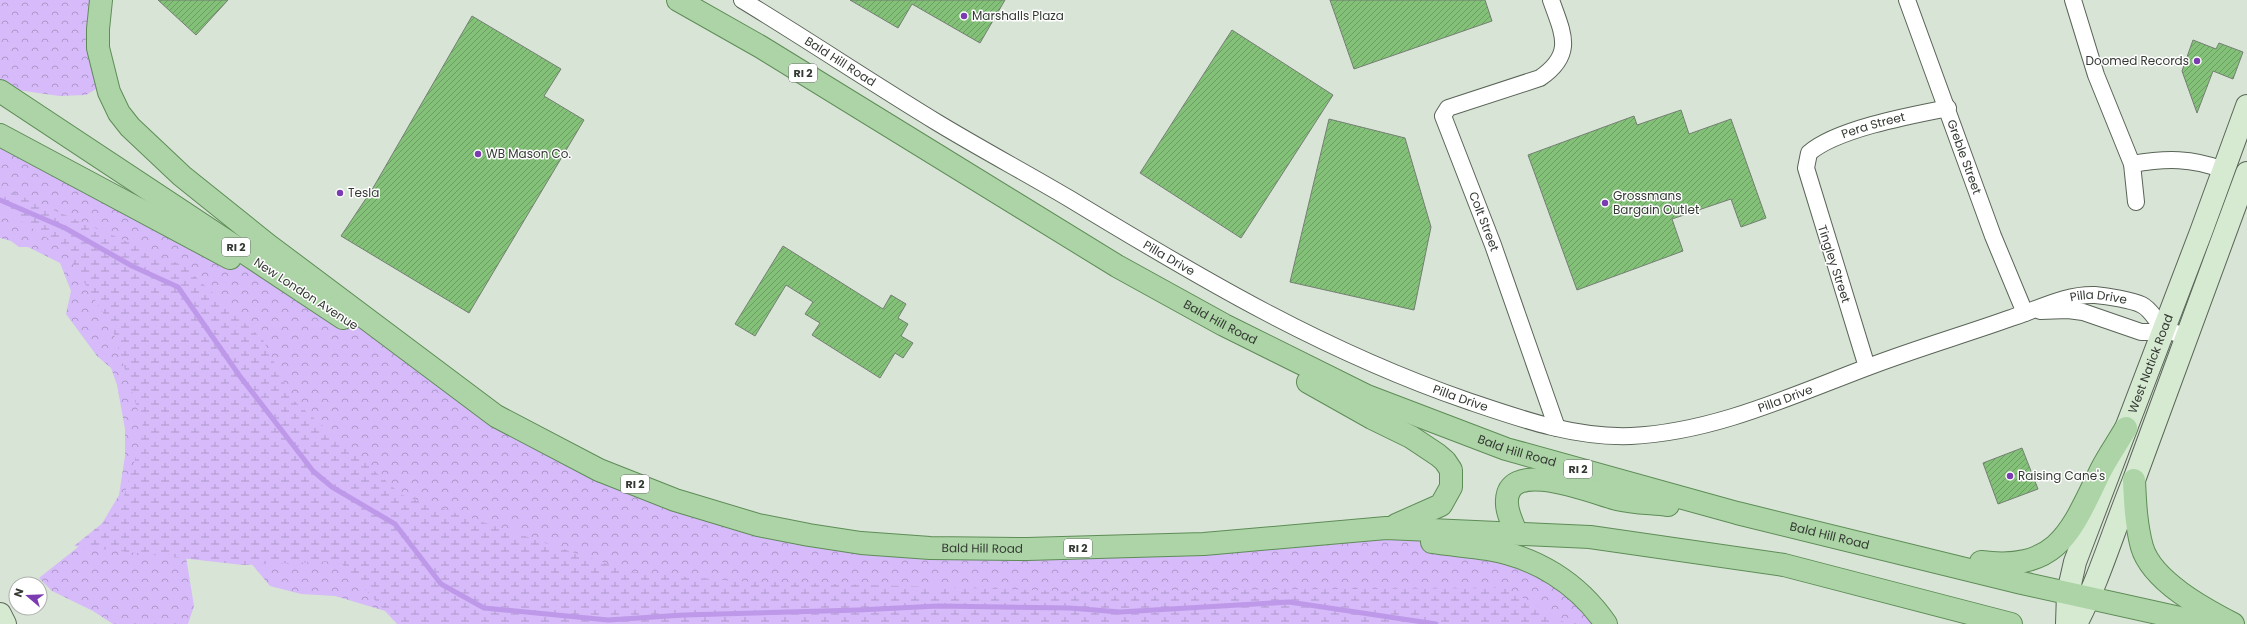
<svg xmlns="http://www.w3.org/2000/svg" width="2247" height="624" viewBox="0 0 2247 624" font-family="Poppins,sans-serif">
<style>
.forest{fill:url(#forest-crowns)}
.wetland{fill:url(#wetland-marsh)}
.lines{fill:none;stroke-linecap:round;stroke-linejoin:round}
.stream{stroke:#be99e9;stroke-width:5}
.building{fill:url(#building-hatch);stroke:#747f72}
.street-casing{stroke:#5a6558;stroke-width:18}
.secondary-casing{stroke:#5a6558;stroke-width:24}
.primary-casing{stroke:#5e8c57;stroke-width:24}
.street{stroke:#fff;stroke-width:16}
.secondary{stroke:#d6ead2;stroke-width:22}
.primary{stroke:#acd4a6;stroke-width:22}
.poi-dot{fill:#7b3cb2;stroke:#fff;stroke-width:1.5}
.labels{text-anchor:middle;stroke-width:3;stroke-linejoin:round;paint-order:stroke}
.shield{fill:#fff;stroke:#717470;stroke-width:1}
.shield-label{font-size:11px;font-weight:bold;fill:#343933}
.poi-label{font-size:12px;fill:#343933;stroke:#fff;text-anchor:start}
.street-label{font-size:12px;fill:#343933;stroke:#fff}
</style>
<defs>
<pattern id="forest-crowns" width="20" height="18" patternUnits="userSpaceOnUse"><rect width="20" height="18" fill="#d6baf9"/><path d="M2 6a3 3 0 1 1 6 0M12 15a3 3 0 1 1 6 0" fill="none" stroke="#ae98ca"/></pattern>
<pattern id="wetland-marsh" width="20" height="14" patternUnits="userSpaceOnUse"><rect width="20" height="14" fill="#d6baf9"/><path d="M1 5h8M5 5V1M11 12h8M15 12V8" fill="none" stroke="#ae98ca"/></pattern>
<pattern id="building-hatch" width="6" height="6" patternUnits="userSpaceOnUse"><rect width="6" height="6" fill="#83c179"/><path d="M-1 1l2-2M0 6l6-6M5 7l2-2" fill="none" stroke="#6c9e64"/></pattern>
</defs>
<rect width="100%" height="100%" fill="#d8e5d6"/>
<path class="forest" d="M 0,0 L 99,0 L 105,84 L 86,95 L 59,96 L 4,88 L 0,85 Z
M 0,134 L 277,285 L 346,317 L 496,416 L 716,512 L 874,545 L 1348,531 L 1493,549 L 1556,574 L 1605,624 L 429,624 L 335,596 L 301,594 L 270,586 L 250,562 L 186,557 L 194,606 L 188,624 L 113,624 L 93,611 L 52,591 L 39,578 L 97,532 L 119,495 L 125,456 L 125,429 L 117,385 L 111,368 L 97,356 L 66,314 L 71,291 L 60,263 L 28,247 L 19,247 L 11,241 L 0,238 Z"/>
<path class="wetland" d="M 0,187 L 184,266 L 263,340 L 293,400 L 402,495 L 632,572 L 733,581 L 1066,591 L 1506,588 L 1567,624 L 397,624 L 339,561 L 243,565 L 74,546 L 120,509 L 144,430 L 112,328 L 64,249 L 3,209 L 0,209 Z"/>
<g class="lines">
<path class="stream" d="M 0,200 L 65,228 L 132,266 L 178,287 L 239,375 L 313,471 L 332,487 L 395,524 L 441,584 L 484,608 L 608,620 L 684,615 L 858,610 L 938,606 L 1070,608 L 1120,612 L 1289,602 L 1436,624"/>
</g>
<path class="building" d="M 158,0 L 228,0 L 196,35 Z
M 850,0 L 1005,0 L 980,43 L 912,4 L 898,28 Z
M 1330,0 L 1485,0 L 1492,21 L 1354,69 Z
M 472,16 L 561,69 L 544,96 L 584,120 L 469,313 L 341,236 L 373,188 Z
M 1232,30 L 1333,95 L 1241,238 L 1140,173 Z
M 2193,40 L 2216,49 L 2219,43 L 2243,52 L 2233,79 L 2213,71 L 2197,113 L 2182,71 Z
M 1681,110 L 1689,134 L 1731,119 L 1766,218 L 1741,227 L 1731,199 L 1672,219 L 1683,251 L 1577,290 L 1528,155 L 1634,116 L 1637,125 Z
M 1329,119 L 1405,138 L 1431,227 L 1414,310 L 1290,282 Z
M 783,246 L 883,309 L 891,295 L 906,304 L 898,318 L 908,324 L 901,336 L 913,343 L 903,358 L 895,353 L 880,378 L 812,335 L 820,323 L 805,314 L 813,302 L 786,285 L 755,336 L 735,324 Z
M 2022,448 L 2038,489 L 1998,504 L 1983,463 Z"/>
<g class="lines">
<g class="street-casing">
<g id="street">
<path id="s1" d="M 742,0 C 808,40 872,83 938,123 C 981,149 1026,173 1070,199 C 1200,278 1323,351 1468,401 C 1521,419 1574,438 1631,436 C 1714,432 1791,396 1868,367 C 1915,349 1963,335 2011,318 C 2039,309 2065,294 2095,295 C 2107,296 2132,300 2142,305 C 2152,310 2156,322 2164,328 C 2170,332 2180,334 2187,337"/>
<path id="s2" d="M 1551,0 C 1563,34 1575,54 1540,78 L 1448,108 L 1443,116 L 1493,245 L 1557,428"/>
<path id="s3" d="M 1907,0 L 1993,236 L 2025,313"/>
<path d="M 2073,0 L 2096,75 L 2132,164 L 2136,202"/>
<path d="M 2132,164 C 2167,158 2191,158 2224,170"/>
<path d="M 2040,311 L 2068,310 L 2083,312 L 2141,332 L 2151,332 L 2164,328"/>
<path id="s4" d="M 1867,367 L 1806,168 L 1809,153 C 1836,129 1912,115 1948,108"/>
</g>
</g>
<g class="secondary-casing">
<g id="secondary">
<path d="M 0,614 L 5,624"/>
<path id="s5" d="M 2067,624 L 2068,593 L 2075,562 L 2201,232 L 2247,106"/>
<path d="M 2076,624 C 2100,578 2114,528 2134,480 L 2247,173"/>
</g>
</g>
<g class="primary-casing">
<g id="primary">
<path id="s6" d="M 101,0 L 98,29 L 98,48 L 109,92 L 119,113 L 130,127 L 182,176 L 268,245 L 496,416 L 599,470 L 675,500 L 758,525 L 809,535 L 861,543 L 930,548 L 1027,549 L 1204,544 L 1386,528 L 1590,537 L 1784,565 L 2011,624"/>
<path id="s7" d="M 678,0 L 761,47 L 1117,266 L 1224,325 L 1367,396 L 1506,449 L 1737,513 L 2022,583 L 2207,624"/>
<path d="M 0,91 L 343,318"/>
<path d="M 0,135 L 230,258"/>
<path d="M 1308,382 L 1372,418 L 1411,437 L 1438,455 L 1445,461 L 1451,470 L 1451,487 L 1441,505 L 1396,525"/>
<path d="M 2134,480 C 2135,503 2136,525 2142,547 C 2152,581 2204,609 2233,624"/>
<path d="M 1516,532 C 1512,522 1506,511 1507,500 C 1509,457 1596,494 1617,499 C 1633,503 1652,503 1668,505"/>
<path d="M 1432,542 C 1450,545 1469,546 1487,549 C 1536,557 1578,583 1606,624"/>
<path d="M 1981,562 C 2059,572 2072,529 2101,470 C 2108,456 2118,442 2126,428"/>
</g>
</g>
<use href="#street" class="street"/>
<use href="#secondary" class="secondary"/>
<use href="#primary" class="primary"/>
</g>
<g class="poi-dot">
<circle cx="964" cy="16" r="4"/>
<circle cx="2197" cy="61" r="4"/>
<circle cx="478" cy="154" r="4"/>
<circle cx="340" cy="193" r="4"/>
<circle cx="1605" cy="203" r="4"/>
<circle cx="2010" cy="476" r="4"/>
</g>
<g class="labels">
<g class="shield">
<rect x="789" y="64" width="28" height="18" rx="3"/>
<rect x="222" y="238" width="28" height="18" rx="3"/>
<rect x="1564" y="460" width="28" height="18" rx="3"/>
<rect x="621" y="475" width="28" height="18" rx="3"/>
<rect x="1064" y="539" width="28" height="18" rx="3"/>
</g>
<g class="shield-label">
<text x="803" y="77">RI 2</text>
<text x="236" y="251">RI 2</text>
<text x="1578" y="473">RI 2</text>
<text x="635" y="488">RI 2</text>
<text x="1078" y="552">RI 2</text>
</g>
<g class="poi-label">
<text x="972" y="20">Marshalls Plaza</text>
<text x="2189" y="65" text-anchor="end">Doomed Records</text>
<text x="486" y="158">WB Mason Co.</text>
<text x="348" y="197">Tesla</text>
<text x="1613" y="200">Grossmans<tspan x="1613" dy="14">Bargain Outlet</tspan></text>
<text x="2018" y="480">Raising Cane's</text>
</g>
<g class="street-label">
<text dy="4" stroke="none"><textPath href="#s1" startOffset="116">Bald Hill Road</textPath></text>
<text dy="4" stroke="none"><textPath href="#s4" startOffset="294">Pera Street</textPath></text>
<text dy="4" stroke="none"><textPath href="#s3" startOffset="167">Greble Street</textPath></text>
<text dy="4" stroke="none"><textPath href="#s2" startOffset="308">Colt Street</textPath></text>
<text dy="4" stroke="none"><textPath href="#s1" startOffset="499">Pilla Drive</textPath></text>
<text transform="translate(1834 264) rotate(72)" y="4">Tingley Street</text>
<text transform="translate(306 294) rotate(33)" y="4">New London Avenue</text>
<text dy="4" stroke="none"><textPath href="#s1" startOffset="1489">Pilla Drive</textPath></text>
<text dy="4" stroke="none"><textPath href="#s7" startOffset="631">Bald Hill Road</textPath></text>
<text dy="4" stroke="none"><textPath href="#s5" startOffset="275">West Natick Road</textPath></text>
<text dy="4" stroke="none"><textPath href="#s1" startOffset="823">Pilla Drive</textPath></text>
<text dy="4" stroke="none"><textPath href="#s1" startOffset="1158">Pilla Drive</textPath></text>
<text dy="4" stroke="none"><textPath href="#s7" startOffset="955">Bald Hill Road</textPath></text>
<text dy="4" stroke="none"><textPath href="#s7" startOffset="1279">Bald Hill Road</textPath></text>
<text dy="4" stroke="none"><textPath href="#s6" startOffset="1112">Bald Hill Road</textPath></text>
</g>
</g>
<g transform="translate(28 596) rotate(289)"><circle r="19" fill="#ffffff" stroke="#aeb0ad"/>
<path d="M0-3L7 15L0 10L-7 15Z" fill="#7b3cb2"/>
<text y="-6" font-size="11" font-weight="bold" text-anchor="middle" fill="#343933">N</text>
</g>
</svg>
